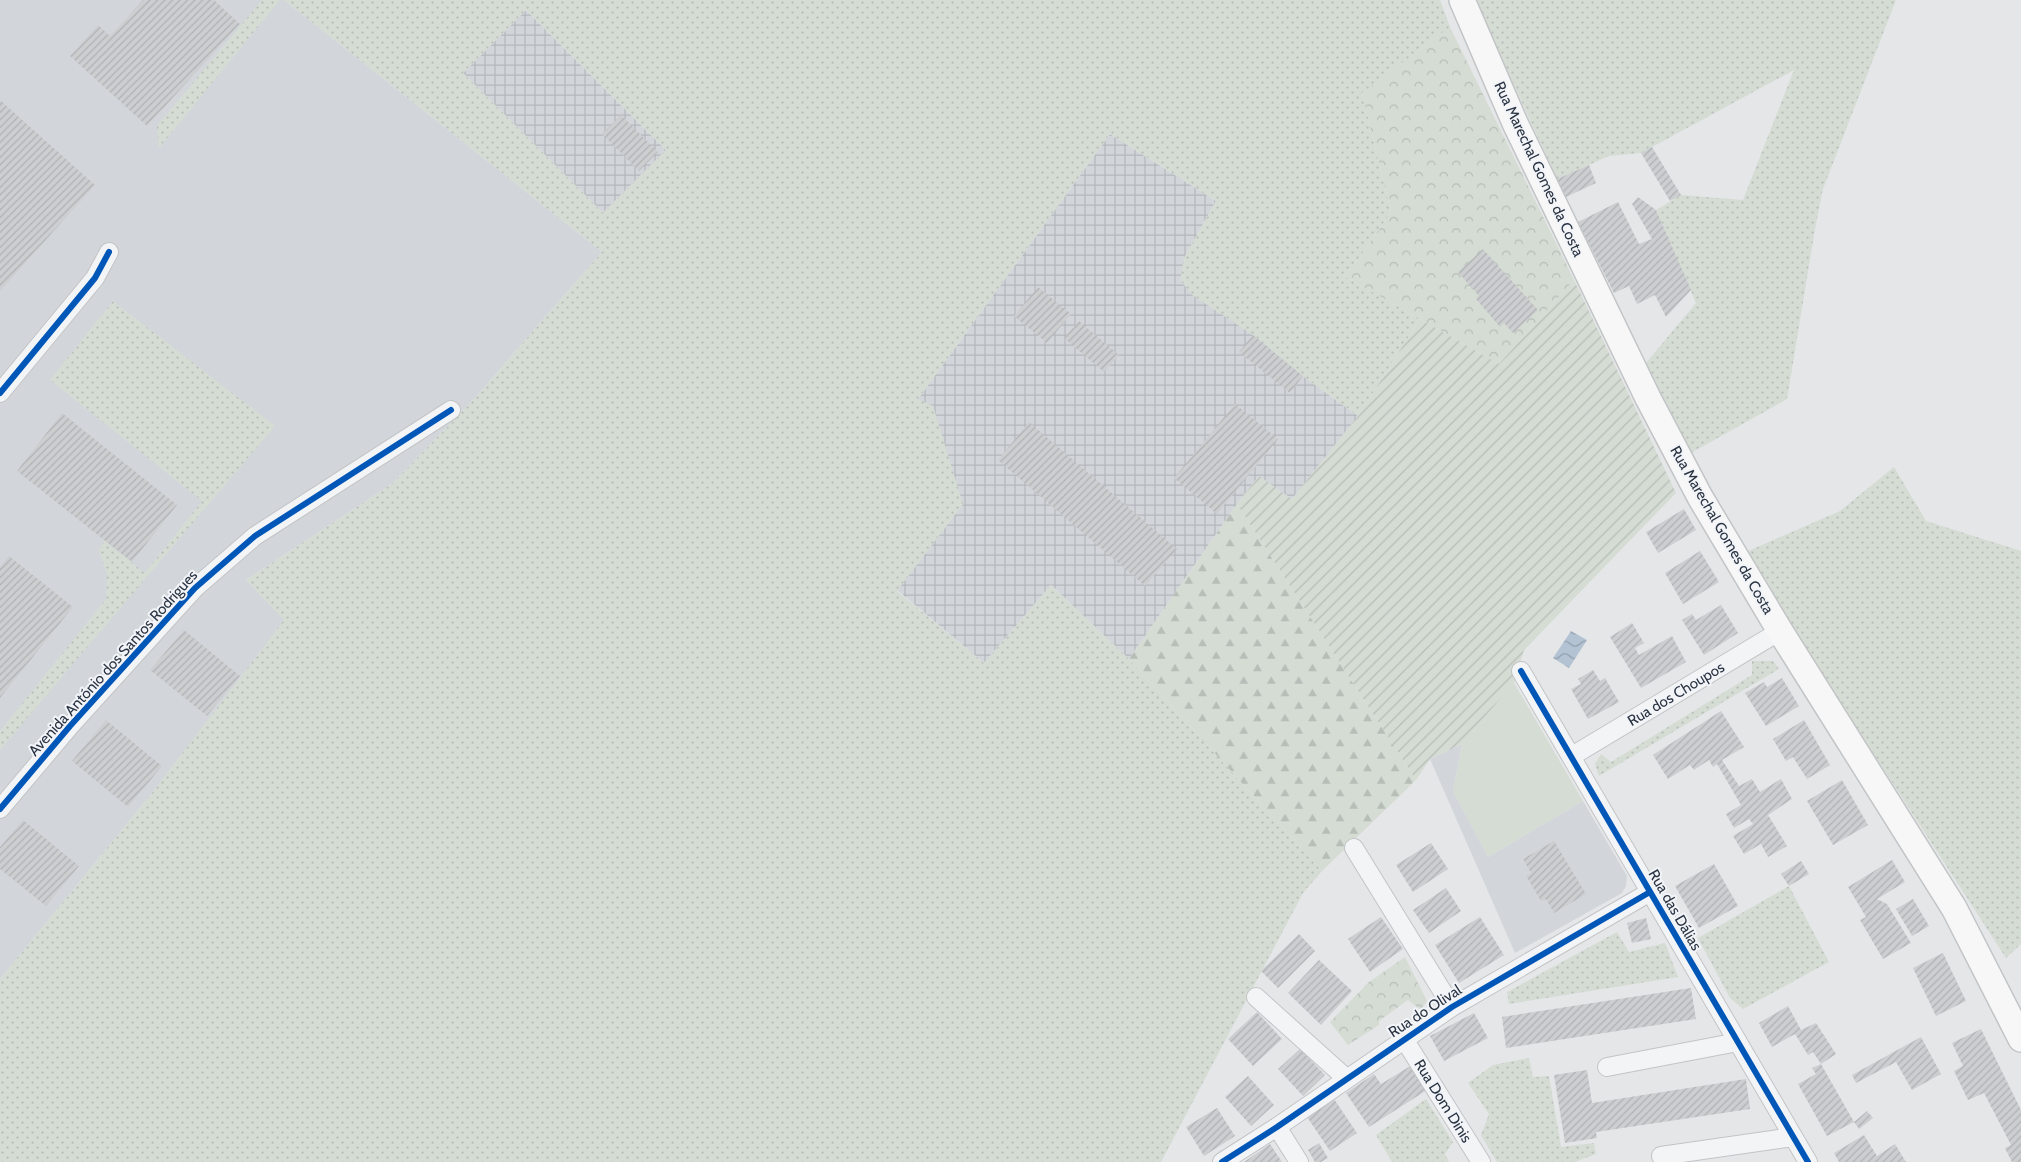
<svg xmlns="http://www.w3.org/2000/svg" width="2021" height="1162" viewBox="0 0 2021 1162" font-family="Cabin,sans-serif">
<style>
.built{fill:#d2d6db}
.industrial{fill:url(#industrial-grid)}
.grass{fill:url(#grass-dots);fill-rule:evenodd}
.forest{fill:url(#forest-firs)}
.park{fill:url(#park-crowns)}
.garden{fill:url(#garden-furrows)}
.pitch{fill:#d5dcd4}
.water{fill:url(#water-waves)}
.building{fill:url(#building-hatch)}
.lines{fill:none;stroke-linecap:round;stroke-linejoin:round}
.street-casing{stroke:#c2c4c6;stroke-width:20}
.secondary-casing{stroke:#c2c4c6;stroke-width:28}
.street{stroke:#f3f4f6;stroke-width:18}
.secondary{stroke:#f7f7f7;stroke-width:25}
.cycleway-casing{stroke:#f2f4f8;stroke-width:9}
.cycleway{stroke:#0057b8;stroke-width:6}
.labels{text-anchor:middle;stroke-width:4;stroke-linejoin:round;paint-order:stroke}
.street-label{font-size:15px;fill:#2a3442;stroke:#f2f4f8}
</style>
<defs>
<pattern id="industrial-grid" width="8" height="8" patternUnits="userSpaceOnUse" patternTransform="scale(1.25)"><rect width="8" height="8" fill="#d2d6db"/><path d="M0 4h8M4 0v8" fill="none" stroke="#b4b8bd"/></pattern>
<pattern id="grass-dots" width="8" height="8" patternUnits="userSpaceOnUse" patternTransform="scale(1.25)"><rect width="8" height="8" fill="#d5dcd4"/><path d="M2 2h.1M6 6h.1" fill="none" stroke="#b7bdb7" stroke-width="1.8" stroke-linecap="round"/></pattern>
<pattern id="forest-firs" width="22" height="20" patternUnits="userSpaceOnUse" patternTransform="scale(1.25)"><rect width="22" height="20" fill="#d5dcd4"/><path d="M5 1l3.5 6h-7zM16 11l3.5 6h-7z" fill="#b7bdb7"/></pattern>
<pattern id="park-crowns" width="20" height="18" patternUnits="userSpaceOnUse" patternTransform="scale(1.25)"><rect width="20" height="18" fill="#d5dcd4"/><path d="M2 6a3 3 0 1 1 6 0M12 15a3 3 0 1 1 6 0" fill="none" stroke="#b7bdb7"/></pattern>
<pattern id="garden-furrows" width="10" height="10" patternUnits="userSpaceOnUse" patternTransform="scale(1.25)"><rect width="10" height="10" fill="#d5dcd4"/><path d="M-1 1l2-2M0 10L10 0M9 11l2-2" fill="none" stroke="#b7bdb7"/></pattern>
<pattern id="water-waves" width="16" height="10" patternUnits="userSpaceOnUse" patternTransform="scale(1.25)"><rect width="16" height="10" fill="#b3c3d3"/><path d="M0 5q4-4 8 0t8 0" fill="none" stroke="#929fad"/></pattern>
<pattern id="building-hatch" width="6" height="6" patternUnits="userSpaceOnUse" patternTransform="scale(1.25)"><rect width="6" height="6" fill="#ccced0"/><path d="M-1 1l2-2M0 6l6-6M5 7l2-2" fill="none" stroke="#afb2b4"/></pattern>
</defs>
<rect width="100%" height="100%" fill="#e4e6e8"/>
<path class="built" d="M 0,0 L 284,0 L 602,252 L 473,400 L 393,483 L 246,580 L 285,620 L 152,793 L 0,979 Z
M 1462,744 L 1453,791 L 1488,857 L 1583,801 L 1627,876 L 1626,886 L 1622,893 L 1515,953 L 1430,759 Z"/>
<path class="industrial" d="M 526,10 L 666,150 L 603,213 L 463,73 Z
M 1110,134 L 1216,201 L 1184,258 L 1253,335 L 1303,376 L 1358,416 L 1292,499 L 1258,477 L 1237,504 L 1129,659 L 1051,585 L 984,663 L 897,590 L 963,504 L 918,399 Z"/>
<path class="grass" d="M 262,0 L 280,0 L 159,148 L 157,126 Z
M 284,0 L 1440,0 L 1450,27 L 1362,93 L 1391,212 L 1346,277 L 1420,319 L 1358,416 L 1303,376 L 1253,335 L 1192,295 L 1180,280 L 1184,258 L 1216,201 L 1110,134 L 918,399 L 933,406 L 963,504 L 897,591 L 984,663 L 1051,585 L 1129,659 L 1322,871 L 1303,893 L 1161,1162 L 0,1162 L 0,979 L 152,793 L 284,620 L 246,580 L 393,483 L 473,400 L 602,252 ZM 526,10 L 666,150 L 603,213 L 463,73 Z
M 1475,0 L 1896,0 L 1823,189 L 1815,229 L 1787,399 L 1691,453 L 1646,363 L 1696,303 L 1656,210 L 1681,195 L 1743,200 L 1794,70 L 1641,153 L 1609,156 L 1557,179 Z
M 113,301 L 275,426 L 0,750 L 0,731 L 106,599 L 107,574 L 99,549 L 105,541 L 145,573 L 202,501 L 50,380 Z
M 1894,467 L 1926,521 L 2021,551 L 2021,944 L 2006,958 L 1761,580 L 1746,552 L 1840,511 Z
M 1752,661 L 1773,661 L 1779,669 L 1599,776 L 1595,764 L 1601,754 L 1611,762 L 1752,675 Z
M 1789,886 L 1829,962 L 1743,1009 L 1730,998 L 1698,938 Z
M 1617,932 L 1629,952 L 1665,943 L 1678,977 L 1509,1004 L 1507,992 Z
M 1529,1058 L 1533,1077 L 1549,1076 L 1561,1147 L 1594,1143 L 1596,1154 L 1575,1162 L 1497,1162 L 1481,1135 L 1489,1114 L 1468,1083 L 1493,1065 Z
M 1426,1099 L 1453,1142 L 1445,1154 L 1449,1162 L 1392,1162 L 1376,1135 Z"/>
<path class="forest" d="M 1237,504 L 1416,780 L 1322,871 L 1129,659 Z"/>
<path class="park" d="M 1450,27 L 1574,280 L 1499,364 L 1346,277 L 1391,212 L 1362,93 Z
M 1405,957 L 1427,1001 L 1421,1010 L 1408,1000 L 1379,1021 L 1379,1025 L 1348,1045 L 1330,1022 L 1369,982 Z"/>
<path class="garden" d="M 1574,280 L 1676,493 L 1524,650 L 1514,683 L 1462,744 L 1430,759 L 1416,780 L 1237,504 L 1259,476 L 1292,499 L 1358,416 L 1420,319 L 1499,364 Z"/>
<path class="pitch" d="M 1514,683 L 1583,801 L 1488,857 L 1453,791 L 1462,744 Z"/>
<path class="water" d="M 1571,631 L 1587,640 L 1569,668 L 1553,658 Z"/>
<path class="building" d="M 143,0 L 214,0 L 240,24 L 147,126 L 70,56 L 98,25 L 110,36 Z
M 0,100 L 95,185 L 0,291 Z
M 621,115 L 658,152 L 639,171 L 602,134 Z
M 1652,147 L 1681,195 L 1670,201 L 1641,153 Z
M 1589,165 L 1596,183 L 1566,197 L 1557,179 Z
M 1638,197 L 1656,210 L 1691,290 L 1666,317 L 1655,295 L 1637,304 L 1629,286 L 1614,293 L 1578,222 L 1618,202 L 1639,244 L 1652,239 L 1632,204 Z
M 1483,249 L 1538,310 L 1513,333 L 1504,323 L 1500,327 L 1476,299 L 1479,296 L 1458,272 Z
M 1038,287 L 1071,314 L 1047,343 L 1014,316 Z
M 1079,321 L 1119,355 L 1104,372 L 1064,338 Z
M 1253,335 L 1303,376 L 1290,393 L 1239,352 Z
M 1235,404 L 1278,439 L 1217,514 L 1174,478 Z
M 62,413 L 177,505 L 132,562 L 17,471 Z
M 1029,422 L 1177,549 L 1145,586 L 998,460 Z
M 1684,509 L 1696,530 L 1658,553 L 1646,532 Z
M 1700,551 L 1719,582 L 1683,604 L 1665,573 Z
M 9,556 L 73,607 L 0,698 L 0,567 Z
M 1721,605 L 1738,633 L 1704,655 L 1682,620 L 1692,614 L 1696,620 Z
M 1632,623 L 1644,643 L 1635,648 L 1639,655 L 1672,636 L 1686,662 L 1641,688 L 1610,637 Z
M 184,630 L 240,676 L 207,716 L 150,670 Z
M 1593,670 L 1600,681 L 1605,678 L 1619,702 L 1588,719 L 1571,689 L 1581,684 L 1578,679 Z
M 1782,678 L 1799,706 L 1766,726 L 1745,693 L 1764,682 L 1767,687 Z
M 1721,711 L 1744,747 L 1722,760 L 1739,786 L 1752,779 L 1760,792 L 1781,779 L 1792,799 L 1768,815 L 1787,846 L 1768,857 L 1761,844 L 1744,854 L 1733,836 L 1753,824 L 1749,819 L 1734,828 L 1726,814 L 1741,805 L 1717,764 L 1713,767 L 1709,760 L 1694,770 L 1690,765 L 1668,779 L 1653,755 Z
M 106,720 L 162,766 L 128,807 L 72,761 Z
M 1804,720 L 1830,765 L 1807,779 L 1793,757 L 1786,761 L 1773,739 Z
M 1842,780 L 1868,825 L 1833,845 L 1807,801 Z
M 23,820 L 79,866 L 46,906 L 0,869 L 0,847 Z
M 1554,841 L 1586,894 L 1554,913 L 1546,899 L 1541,901 L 1526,876 L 1531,873 L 1523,859 Z
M 1431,843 L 1448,869 L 1413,892 L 1396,865 Z
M 1892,860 L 1905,882 L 1877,899 L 1887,904 L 1911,943 L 1883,959 L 1860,920 L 1866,917 L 1848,887 Z
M 1801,861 L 1809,874 L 1789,886 L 1781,874 Z
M 1714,864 L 1738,906 L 1699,928 L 1675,886 Z
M 1446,888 L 1461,911 L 1429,933 L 1413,910 Z
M 1913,899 L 1929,926 L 1912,936 L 1896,909 Z
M 1381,917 L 1403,949 L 1370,972 L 1348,939 Z
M 1480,917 L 1504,955 L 1459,983 L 1435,945 Z
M 1646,918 L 1651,939 L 1632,943 L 1627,923 Z
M 1299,934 L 1315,951 L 1278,988 L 1261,971 Z
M 1943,953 L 1966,1001 L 1936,1016 L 1913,968 Z
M 1319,960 L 1352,991 L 1321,1025 L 1288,993 Z
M 1691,988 L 1696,1019 L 1506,1048 L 1502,1017 Z
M 1788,1006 L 1801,1030 L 1816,1023 L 1836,1054 L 1821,1064 L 1813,1052 L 1808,1055 L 1795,1034 L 1772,1047 L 1759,1023 Z
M 1257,1012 L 1282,1039 L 1253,1066 L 1228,1039 Z
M 1474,1013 L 1488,1038 L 1444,1061 L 1430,1036 Z
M 1981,1029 L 2021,1110 L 2021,1162 L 2012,1162 L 2005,1148 L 2011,1145 L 1984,1093 L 1968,1100 L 1954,1071 L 1963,1066 L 1952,1043 Z
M 1921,1037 L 1941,1074 L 1912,1090 L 1896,1062 L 1856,1083 L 1852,1075 Z
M 1300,1049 L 1325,1075 L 1303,1096 L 1278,1069 Z
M 1821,1064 L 1854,1122 L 1827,1136 L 1798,1084 L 1816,1074 L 1812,1068 Z
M 1412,1065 L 1427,1090 L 1369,1127 L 1346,1093 L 1374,1074 L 1381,1084 Z
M 1587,1070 L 1592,1103 L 1746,1079 L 1750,1109 L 1596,1132 L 1597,1138 L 1565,1143 L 1554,1075 Z
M 1248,1076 L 1274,1105 L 1251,1126 L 1225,1097 Z
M 1334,1099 L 1357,1133 L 1330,1151 L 1307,1117 Z
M 1217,1108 L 1235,1136 L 1204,1156 L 1186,1127 Z
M 1867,1111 L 1873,1118 L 1859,1129 L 1854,1122 Z
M 1864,1135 L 1877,1156 L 1895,1144 L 1906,1162 L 1839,1162 L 1834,1153 Z
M 1319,1143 L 1328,1158 L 1321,1162 L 1315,1162 L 1308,1150 Z
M 1270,1144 L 1282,1162 L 1244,1162 Z"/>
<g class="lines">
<g class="street-casing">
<path id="street" d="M 0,393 L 95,278 L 109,252
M 1521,671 L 1808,1162
M 1572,756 L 1780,631
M 0,809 L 70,726 L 195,588 L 255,536 L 451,410
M 1354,848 L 1452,1007
M 1256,997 L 1347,1079
M 1404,1039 L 1481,1162
M 1607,1067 L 1738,1042
M 1277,1127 L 1299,1162
M 1661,1156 L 1793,1137
M 1222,1162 L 1277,1127 L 1452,1007 L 1650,892"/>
</g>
<g class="secondary-casing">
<path id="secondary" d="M 1462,0 L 1515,123 L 1648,398 L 1700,497 L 1780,631 L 1954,908 L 2021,1039"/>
</g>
<use href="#street" class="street"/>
<use href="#secondary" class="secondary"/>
<g class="cycleway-casing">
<path id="cycleway" d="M 0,393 L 95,278 L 109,252
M 1521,671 L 1808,1162
M 0,809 L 70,726 L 195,588 L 255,536 L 451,410
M 1222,1162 L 1277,1127 L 1452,1007 L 1650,892"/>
</g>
<use href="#cycleway" class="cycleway"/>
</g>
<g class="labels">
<g class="street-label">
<text transform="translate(1539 169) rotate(65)" y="5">Rua Marechal Gomes da Costa</text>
<text transform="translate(1722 530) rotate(60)" y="5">Rua Marechal Gomes da Costa</text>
<text transform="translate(113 663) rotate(-48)" y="5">Avenida António dos Santos Rodrigues</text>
<text transform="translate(1676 694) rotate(-31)" y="5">Rua dos Choupos</text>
<text transform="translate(1675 910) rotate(60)" y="5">Rua das Dálias</text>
<text transform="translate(1425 1011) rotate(-33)" y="5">Rua do Olival</text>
<text transform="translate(1443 1101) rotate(58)" y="5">Rua Dom Dinis</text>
</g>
</g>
</svg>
